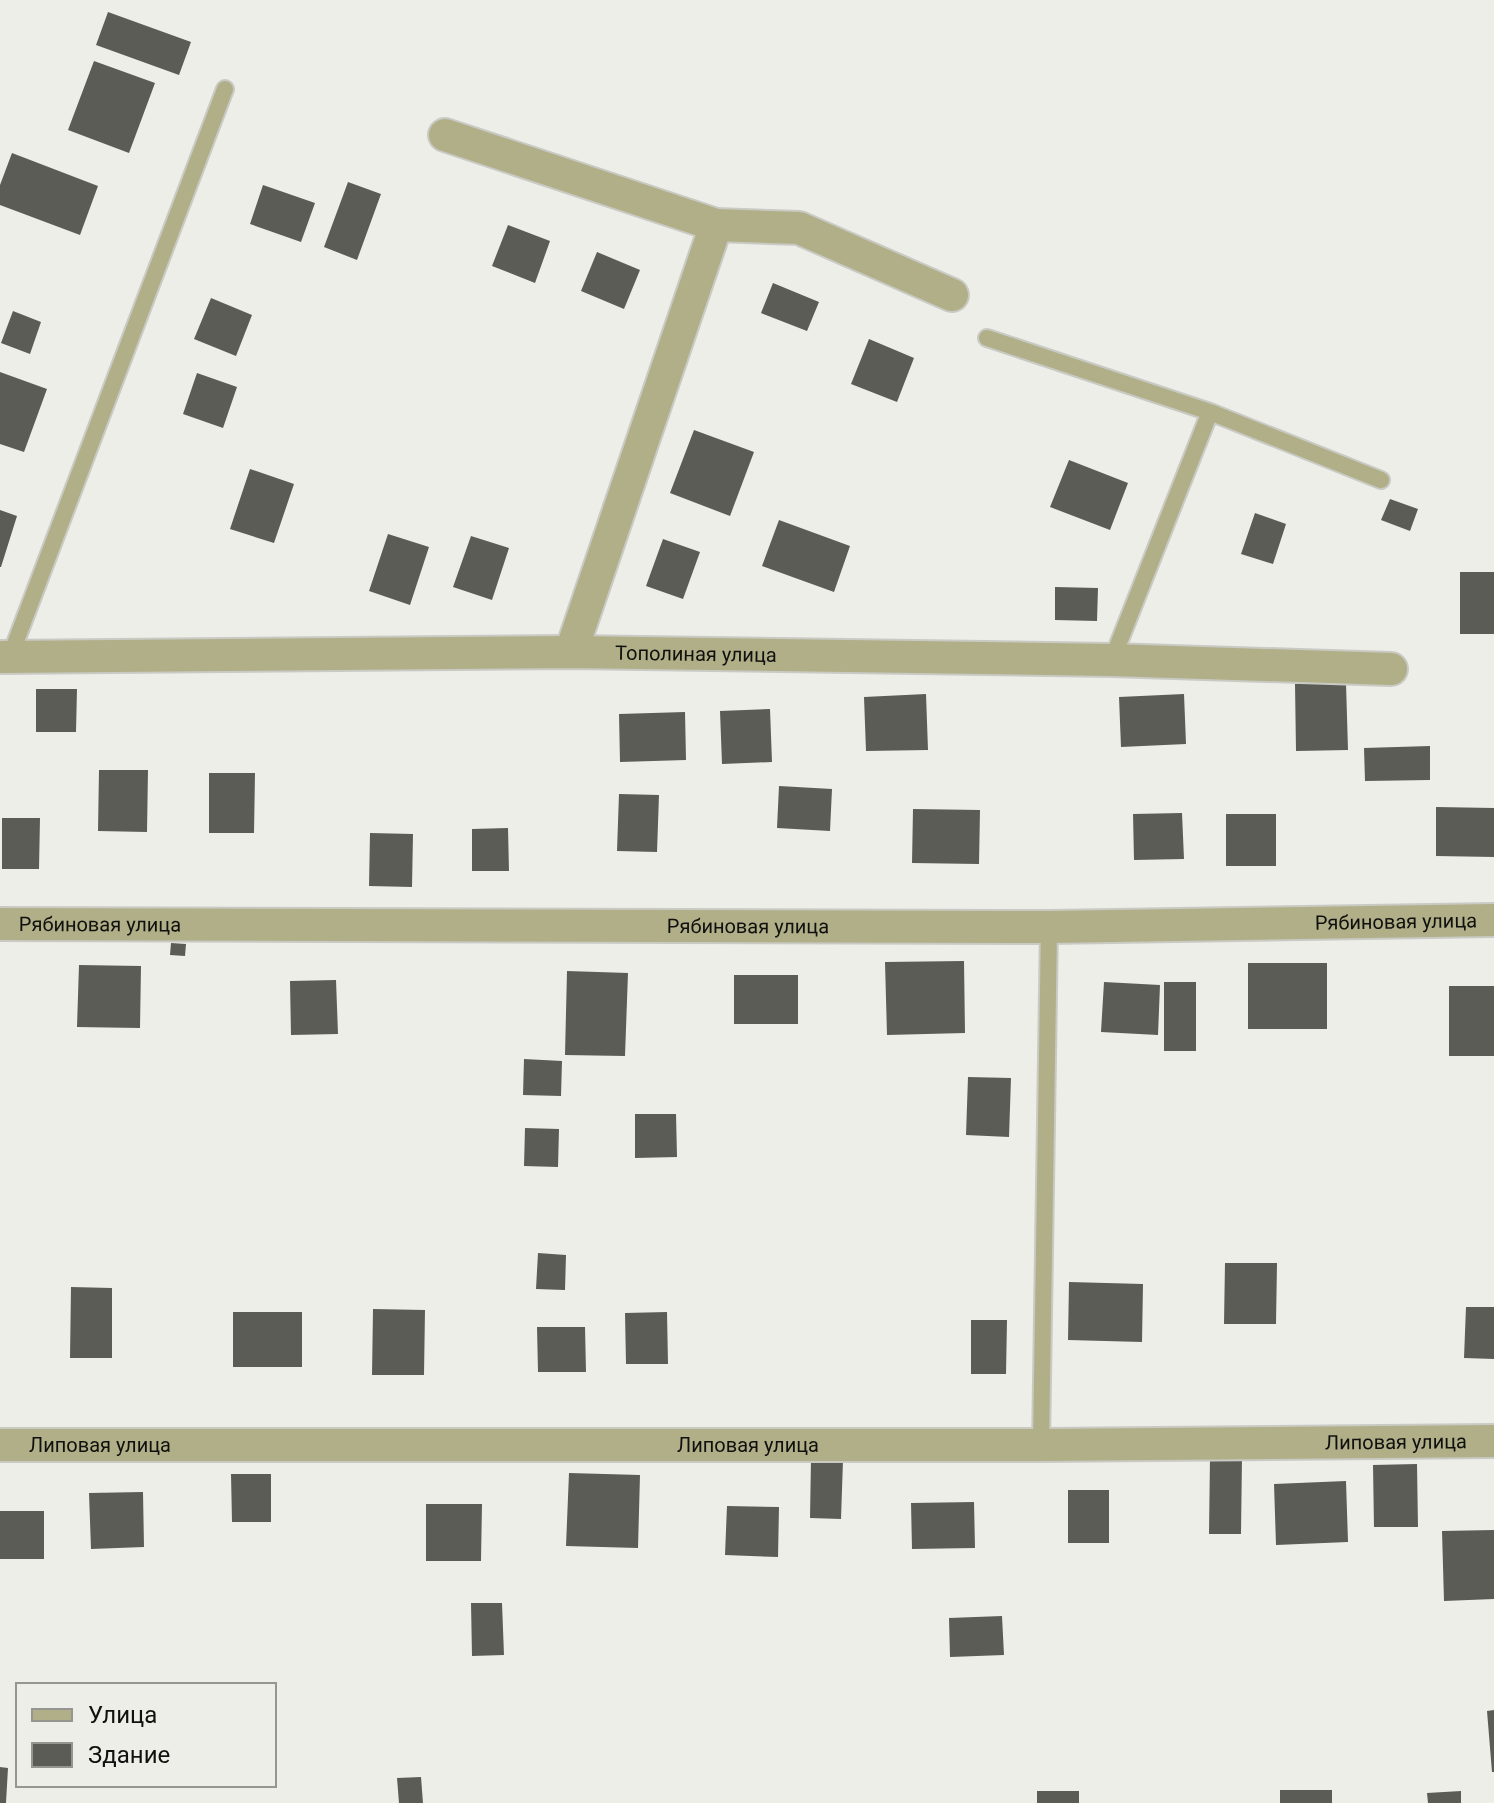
<svg xmlns="http://www.w3.org/2000/svg" width="1494" height="1803" viewBox="0 0 1494 1803" font-family="Roboto,sans-serif">
<style>
.building{fill:#5c5c57}
.lines{fill:none;stroke-linecap:round;stroke-linejoin:round}
.service-casing{stroke:#cacac5;stroke-width:20}
.minor-casing{stroke:#cacac5;stroke-width:36}
.service{stroke:#b0af88;stroke-width:16}
.minor{stroke:#b0af88;stroke-width:32}
.labels{text-anchor:middle;stroke-width:8;stroke-linejoin:round;paint-order:stroke}
.street-label{font-size:20px;fill:#10100e;stroke:#eeeee8}
</style>
<rect width="100%" height="100%" fill="#eeeee8"/>
<path class="building" d="M 108,12 L 191,42 L 179,75 L 96,45 Z
M 94,61 L 155,83 L 129,153 L 68,130 Z
M 12,153 L 98,186 L 80,235 L 0,205 L 0,185 Z
M 348,182 L 381,194 L 357,260 L 324,247 Z
M 263,185 L 315,203 L 301,242 L 250,224 Z
M 508,225 L 550,241 L 535,283 L 492,266 Z
M 597,252 L 640,270 L 624,309 L 581,291 Z
M 773,283 L 819,302 L 807,331 L 761,313 Z
M 211,298 L 252,315 L 236,356 L 194,339 Z
M 13,311 L 41,322 L 30,354 L 1,343 Z
M 869,339 L 914,358 L 897,402 L 851,384 Z
M 0,372 L 47,389 L 24,452 L 0,444 Z
M 197,373 L 237,387 L 223,428 L 183,414 Z
M 694,430 L 754,452 L 730,516 L 670,493 Z
M 1069,460 L 1128,483 L 1110,530 L 1050,507 Z
M 250,469 L 294,484 L 274,543 L 230,529 Z
M 1390,499 L 1418,509 L 1410,531 L 1381,520 Z
M 0,510 L 17,516 L 1,567 L 0,567 Z
M 1255,513 L 1286,524 L 1273,564 L 1241,554 Z
M 779,520 L 850,546 L 834,592 L 762,566 Z
M 388,534 L 429,547 L 410,605 L 369,591 Z
M 471,536 L 509,548 L 492,600 L 453,587 Z
M 663,539 L 700,552 L 683,599 L 646,586 Z
M 1460,572 L 1494,572 L 1494,634 L 1460,634 Z
M 1055,587 L 1098,588 L 1097,621 L 1055,620 Z
M 1346,683 L 1348,750 L 1296,751 L 1295,684 Z
M 36,689 L 77,689 L 76,732 L 36,732 Z
M 926,694 L 928,750 L 866,751 L 864,697 Z
M 1184,694 L 1186,744 L 1121,747 L 1119,697 Z
M 770,709 L 772,762 L 722,764 L 720,711 Z
M 685,712 L 686,760 L 620,762 L 619,714 Z
M 1430,746 L 1430,780 L 1365,781 L 1364,748 Z
M 99,770 L 148,770 L 147,832 L 98,831 Z
M 209,773 L 255,773 L 254,833 L 209,833 Z
M 779,786 L 832,789 L 830,831 L 777,828 Z
M 619,794 L 659,795 L 657,852 L 617,851 Z
M 1436,807 L 1494,808 L 1494,857 L 1436,856 Z
M 913,809 L 980,810 L 979,864 L 912,863 Z
M 1182,813 L 1184,859 L 1134,860 L 1133,814 Z
M 1226,814 L 1276,814 L 1276,866 L 1226,866 Z
M 2,818 L 40,818 L 39,869 L 2,869 Z
M 508,828 L 509,871 L 472,871 L 472,829 Z
M 370,833 L 413,834 L 412,887 L 369,886 Z
M 171,943 L 186,944 L 185,956 L 170,955 Z
M 964,961 L 965,1033 L 887,1035 L 885,962 Z
M 1248,963 L 1327,963 L 1327,1029 L 1248,1029 Z
M 79,965 L 141,966 L 140,1028 L 77,1027 Z
M 567,971 L 628,973 L 625,1056 L 565,1055 Z
M 734,975 L 798,975 L 798,1024 L 734,1024 Z
M 336,980 L 338,1034 L 291,1035 L 290,981 Z
M 1104,982 L 1160,985 L 1158,1035 L 1101,1032 Z
M 1164,982 L 1196,982 L 1196,1051 L 1164,1051 Z
M 1449,986 L 1494,986 L 1494,1056 L 1449,1056 Z
M 524,1059 L 562,1061 L 561,1096 L 523,1095 Z
M 968,1077 L 1011,1078 L 1009,1137 L 966,1135 Z
M 635,1114 L 676,1114 L 677,1157 L 635,1158 Z
M 525,1128 L 559,1129 L 558,1167 L 524,1166 Z
M 538,1253 L 566,1255 L 565,1290 L 536,1289 Z
M 1225,1263 L 1277,1263 L 1276,1324 L 1224,1324 Z
M 1069,1282 L 1143,1284 L 1142,1342 L 1068,1340 Z
M 71,1287 L 112,1288 L 112,1358 L 70,1358 Z
M 1466,1307 L 1494,1307 L 1494,1359 L 1464,1358 Z
M 373,1309 L 425,1310 L 424,1375 L 372,1375 Z
M 233,1312 L 302,1312 L 302,1367 L 233,1367 Z
M 667,1312 L 668,1364 L 626,1364 L 625,1313 Z
M 971,1320 L 1007,1320 L 1006,1374 L 971,1374 Z
M 537,1327 L 585,1327 L 586,1372 L 538,1372 Z
M 1210,1457 L 1242,1457 L 1241,1534 L 1209,1534 Z
M 811,1459 L 843,1460 L 841,1519 L 810,1518 Z
M 1417,1464 L 1418,1527 L 1374,1527 L 1373,1465 Z
M 569,1473 L 640,1475 L 638,1548 L 566,1546 Z
M 231,1474 L 271,1474 L 271,1522 L 232,1522 Z
M 1346,1481 L 1348,1542 L 1276,1545 L 1274,1484 Z
M 1068,1490 L 1109,1490 L 1109,1543 L 1068,1543 Z
M 143,1492 L 144,1547 L 91,1549 L 89,1493 Z
M 974,1502 L 975,1548 L 912,1549 L 911,1503 Z
M 426,1504 L 482,1504 L 481,1561 L 426,1561 Z
M 727,1506 L 779,1507 L 778,1557 L 725,1555 Z
M 0,1511 L 44,1511 L 44,1559 L 0,1559 Z
M 1494,1530 L 1494,1599 L 1444,1601 L 1442,1531 Z
M 471,1603 L 502,1603 L 504,1655 L 472,1656 Z
M 1002,1616 L 1004,1655 L 950,1657 L 949,1618 Z
M 1494,1710 L 1494,1772 L 1492,1772 L 1487,1711 Z
M 0,1767 L 8,1768 L 6,1803 L 0,1803 Z
M 421,1777 L 423,1803 L 399,1803 L 397,1778 Z
M 1280,1790 L 1332,1790 L 1332,1803 L 1280,1803 Z
M 1037,1791 L 1079,1791 L 1079,1803 L 1037,1803 Z
M 1461,1791 L 1461,1803 L 1428,1803 L 1427,1793 Z"/>
<g class="lines">
<g class="service-casing">
<path id="service" d="M 987,338 L 1210,412 L 1381,480
M 10,657 L 225,89
M 1112,660 L 1210,412
M 1041,1445 L 1049,927"/>
</g>
<g class="minor-casing">
<g id="minor">
<path d="M 445,135 L 716,225 L 799,228 L 952,295"/>
<path d="M 571,652 L 716,225"/>
<path id="s1" d="M 0,657 L 571,652 L 1112,660 L 1391,669"/>
<path id="s2" d="M 0,924 L 1049,927 L 1494,920"/>
<path id="s3" d="M 0,1445 L 1041,1445 L 1494,1441"/>
</g>
</g>
<use href="#service" class="service"/>
<use href="#minor" class="minor"/>
</g>
<g class="labels">
<g class="street-label">
<text dy="7" stroke="none"><textPath href="#s1" startOffset="696">Тополиная улица</textPath></text>
<text dy="7" stroke="none"><textPath href="#s2" startOffset="1396">Рябиновая улица</textPath></text>
<text dy="7" stroke="none"><textPath href="#s2" startOffset="100">Рябиновая улица</textPath></text>
<text dy="7" stroke="none"><textPath href="#s2" startOffset="748">Рябиновая улица</textPath></text>
<text dy="7" stroke="none"><textPath href="#s3" startOffset="1396">Липовая улица</textPath></text>
<text dy="7" stroke="none"><textPath href="#s3" startOffset="100">Липовая улица</textPath></text>
<text dy="7" stroke="none"><textPath href="#s3" startOffset="748">Липовая улица</textPath></text>
</g>
</g>
<rect x="16" y="1683" width="260" height="104" fill="#eeeee8" stroke="#959591" stroke-width="2"/>
<rect x="32" y="1709" width="40" height="12" fill="#b0af88" stroke="#959591" stroke-width="2"/>
<text x="88" y="1723" font-size="24" fill="#10100e">Улица</text>
<rect x="32" y="1743" width="40" height="24" fill="#5c5c57" stroke="#959591" stroke-width="2"/>
<text x="88" y="1763" font-size="24" fill="#10100e">Здание</text>
</svg>
